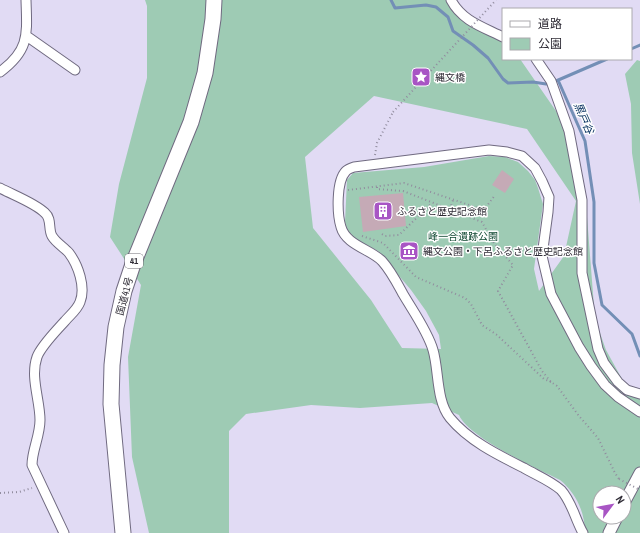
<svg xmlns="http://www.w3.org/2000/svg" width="640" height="533" viewBox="0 0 640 533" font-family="'Archivo Narrow','Noto Sans JP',sans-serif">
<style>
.green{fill:#9ecbb4;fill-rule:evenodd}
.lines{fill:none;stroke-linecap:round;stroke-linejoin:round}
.stream{stroke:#738fb6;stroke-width:3}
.building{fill:#c5aab6}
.minor-casing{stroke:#706a80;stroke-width:11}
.tertiary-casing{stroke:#706a80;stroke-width:13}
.trunk-casing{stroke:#706a80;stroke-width:17}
.path{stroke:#918c9e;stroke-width:2;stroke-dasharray:1 3;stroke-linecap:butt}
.minor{stroke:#fff;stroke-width:9}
.tertiary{stroke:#fff;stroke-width:11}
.trunk{stroke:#fff;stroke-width:15}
.path-bridge{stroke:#918c9e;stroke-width:2;stroke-dasharray:1 3;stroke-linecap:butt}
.labels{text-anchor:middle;stroke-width:3;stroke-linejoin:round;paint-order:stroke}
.shield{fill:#fff;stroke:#6d6b72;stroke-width:1}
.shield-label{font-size:9px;font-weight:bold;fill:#2e2b35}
.poi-label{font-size:10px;fill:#2e2b35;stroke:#fff;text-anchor:start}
.park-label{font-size:10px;fill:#0b452e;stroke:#fff}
.street-label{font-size:10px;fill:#2e2b35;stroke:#fff}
.water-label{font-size:11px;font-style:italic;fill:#07315f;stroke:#fff}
</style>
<rect width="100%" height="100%" fill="#e1dbf4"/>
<path class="green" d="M 145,0 L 454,0 L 460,8 L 503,40 L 503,59 L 520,59 L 556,111 L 579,156 L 587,217 L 595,319 L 606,350 L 622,379 L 640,395 L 640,533 L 585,533 C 585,512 576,493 560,480 C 536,468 469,438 459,415 L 432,403 L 360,408 L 311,405 L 246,414 L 229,431 L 229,533 L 149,533 L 132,457 L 128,357 L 141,285 L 110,237 L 119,184 L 147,78 L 147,6 ZM 374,96 L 527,129 L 576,201 L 564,256 L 539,291 L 534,269 L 543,204 L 538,188 L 535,180 L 528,171 L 518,162 L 505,157 L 489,156 L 424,167 L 353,173 L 347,180 L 345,222 L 347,230 L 355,239 L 378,251 L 411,290 L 426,311 L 439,335 L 441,349 L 402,348 L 371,300 L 313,228 L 305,157 ZM 600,493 L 624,493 L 624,517 L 600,517 Z
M 637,60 L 640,61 L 640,204 L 632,153 L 631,104 L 625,74 Z"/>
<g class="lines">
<path class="stream" d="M 391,0 L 395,8 L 426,5 L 436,7 L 448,17 L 453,31 L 473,45 L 488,58 L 503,79 L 508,83 L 533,82 L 546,84 L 551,83
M 631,49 L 640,45
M 558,80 L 585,141 L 594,202 L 594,263 L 602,305 L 632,334 L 640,356
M 556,81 L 607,59"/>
</g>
<path class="building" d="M 502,170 L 514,179 L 505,193 L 492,185 Z
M 403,193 L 406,226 L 363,232 L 359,197 Z"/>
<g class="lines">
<g class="minor-casing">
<path id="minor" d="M 451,0 C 462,21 483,27 503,37
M 26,36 L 28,37 L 75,70
M 536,59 L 551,81 L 569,131 L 582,200 L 582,273 L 598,349 L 604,363 L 618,382 L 627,390 L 640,394
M 0,72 C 30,50 27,34 26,0
M 0,188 C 13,195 35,203 45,213 C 52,219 48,229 52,236 C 56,243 64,247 69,253 C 78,265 86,287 80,302 C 77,310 70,315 65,321 C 57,330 41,346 37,357 C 30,377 40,400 40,420 C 40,436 32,450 32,465 L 64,533
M 583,533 C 575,519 572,502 561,490 C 551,481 536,475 524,468 C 498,455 469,441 450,418 C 436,401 439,370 433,350 C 428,332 413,311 403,294 C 397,283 391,271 382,261 C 370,249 346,245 341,227 C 337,214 336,181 346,171 C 348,169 351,168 354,167 L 489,150 L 507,152 L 522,156 L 535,168 L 542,181 L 549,197 L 548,212 L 542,256 L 551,294 L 579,347 L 591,366 L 605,385 L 618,397 L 640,412"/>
</g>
<g class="tertiary-casing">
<path id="tertiary" d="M 624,503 L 640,473
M 609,533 L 617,517"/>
</g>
<g class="trunk-casing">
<path id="trunk" d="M 123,533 L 111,404 L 112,365 L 116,327 L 124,291 L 133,264 L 191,122 L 205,73 L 213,19 L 214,0"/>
</g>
<path class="path" d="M 375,155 L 377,143 L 393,112
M 377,187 L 377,189 L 403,191 L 482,222 L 493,242 L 513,265 L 498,291 L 542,371 L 551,382 L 557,386 L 579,416 L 598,438 L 615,473 L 619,479
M 348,190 L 404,183 L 484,210 L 495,195
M 450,209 L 453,200
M 382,234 L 385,236 L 399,235 L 432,203
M 362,236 L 383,243 L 416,277 L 465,298 L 471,304 L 482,325 L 497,335 L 544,379 L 551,382
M 0,493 L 19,492 L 32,488"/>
<use href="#minor" class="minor"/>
<use href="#tertiary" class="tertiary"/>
<use href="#trunk" class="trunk"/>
<path class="path-bridge" d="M 393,112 L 496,0
M 619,479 L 640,490"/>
</g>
<defs>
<g id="sight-square" transform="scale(1)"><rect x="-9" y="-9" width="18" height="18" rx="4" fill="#a855c4" stroke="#fff"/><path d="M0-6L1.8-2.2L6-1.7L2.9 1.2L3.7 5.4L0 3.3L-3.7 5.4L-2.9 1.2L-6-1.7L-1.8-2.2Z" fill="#fff"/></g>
<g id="building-square" transform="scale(1)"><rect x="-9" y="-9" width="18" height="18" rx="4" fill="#a855c4" stroke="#fff"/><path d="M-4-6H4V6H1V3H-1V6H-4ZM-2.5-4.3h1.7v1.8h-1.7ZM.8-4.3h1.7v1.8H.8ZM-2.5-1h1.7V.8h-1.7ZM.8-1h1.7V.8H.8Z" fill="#fff"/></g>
<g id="museum-square" transform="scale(1)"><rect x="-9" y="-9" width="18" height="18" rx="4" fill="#a855c4" stroke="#fff"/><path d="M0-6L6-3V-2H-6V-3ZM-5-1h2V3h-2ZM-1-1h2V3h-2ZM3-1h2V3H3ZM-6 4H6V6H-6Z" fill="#fff"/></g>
</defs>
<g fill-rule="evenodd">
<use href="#sight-square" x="421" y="77"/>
<use href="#building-square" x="383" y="211"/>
<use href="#museum-square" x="409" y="251"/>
</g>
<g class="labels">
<rect class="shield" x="125" y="254" width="18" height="14" rx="3"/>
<g class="shield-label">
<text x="134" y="264">41</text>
</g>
<g class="poi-label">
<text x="435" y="81">縄文橋</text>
<text x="397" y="215">ふるさと歴史記念館</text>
<text x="423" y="255">縄文公園・下呂ふるさと歴史記念館</text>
</g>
<g class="park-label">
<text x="463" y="240">峰一合遺跡公園</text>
</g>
<g class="street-label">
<text transform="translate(124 296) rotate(-75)" y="4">国道41号</text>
</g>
<g class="water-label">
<text transform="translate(584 118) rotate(66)" y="4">黒戸谷</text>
</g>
</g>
<rect x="502" y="8" width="130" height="52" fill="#ffffff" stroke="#abaaae"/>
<rect x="510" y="21" width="20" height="6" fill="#ffffff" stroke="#abaaae"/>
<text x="538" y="28" font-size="12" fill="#2e2b35">道路</text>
<rect x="510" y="38" width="20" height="12" fill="#9ecbb4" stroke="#abaaae"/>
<text x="538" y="48" font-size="12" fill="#2e2b35">公園</text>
<g transform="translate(612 505) rotate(58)"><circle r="19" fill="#ffffff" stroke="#abaaae"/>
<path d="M0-3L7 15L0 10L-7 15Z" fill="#a855c4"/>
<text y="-6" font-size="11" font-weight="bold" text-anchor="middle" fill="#2e2b35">N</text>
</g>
</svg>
